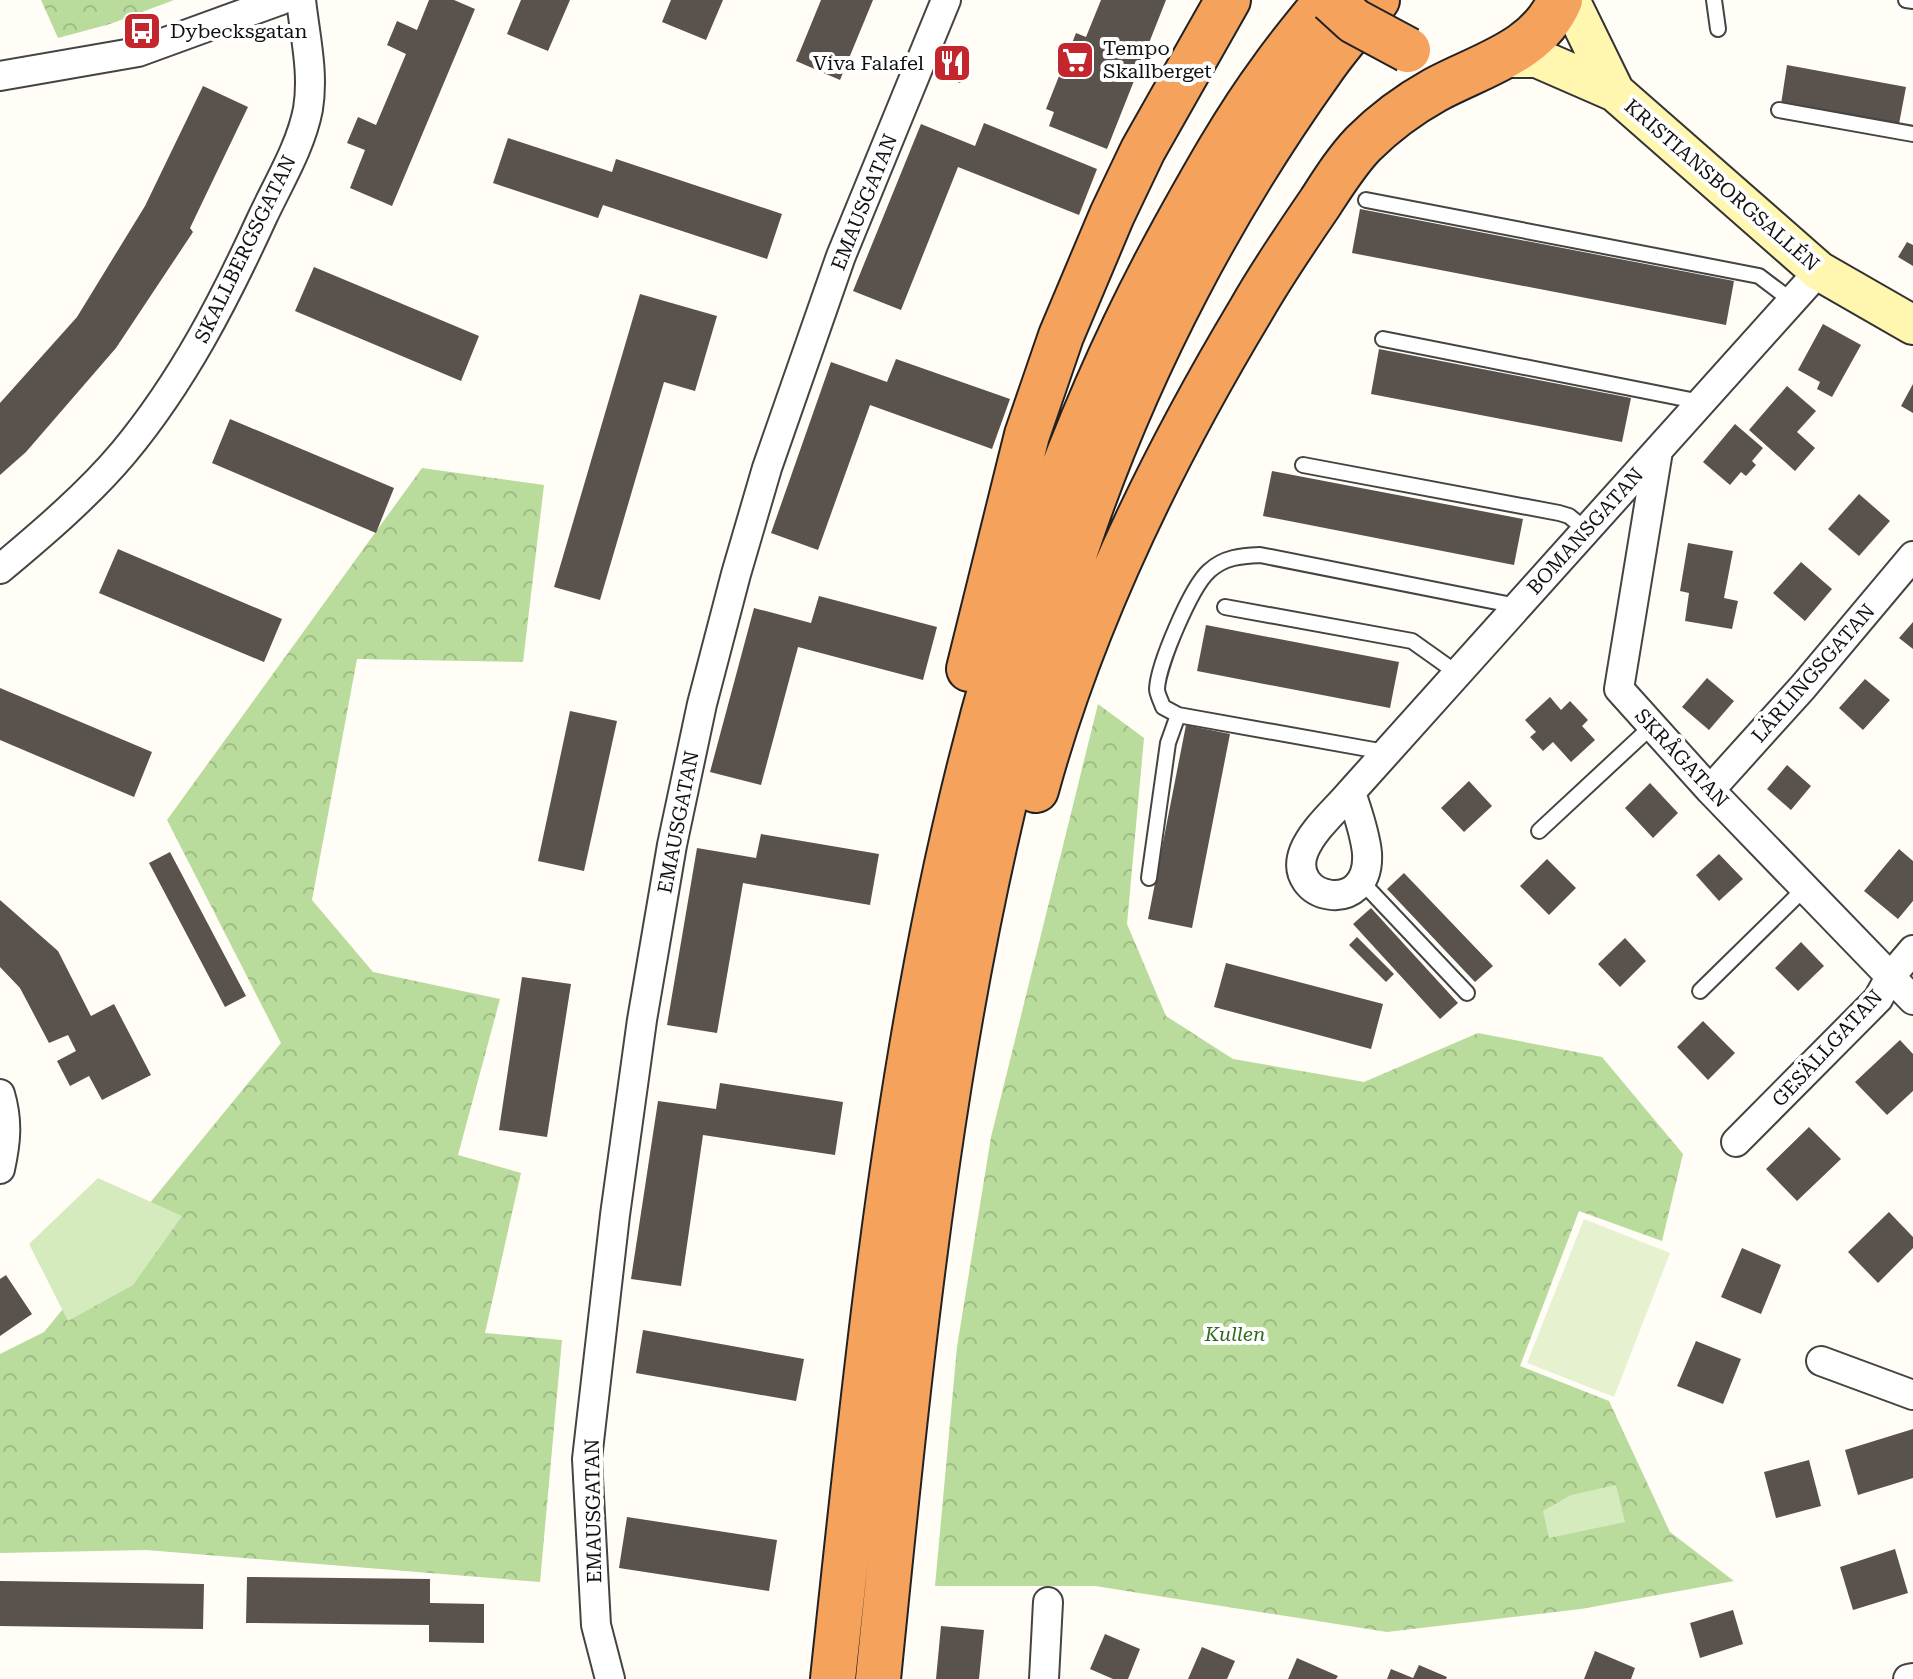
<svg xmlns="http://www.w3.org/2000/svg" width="1913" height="1679" viewBox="0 0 1913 1679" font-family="'Roboto Serif',serif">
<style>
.forest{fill:url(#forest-crowns)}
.park{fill:#d5ebbd}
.pitch{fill:#e6f2cf}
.building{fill:#5a524d}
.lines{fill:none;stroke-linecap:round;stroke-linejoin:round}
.lane-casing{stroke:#444;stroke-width:18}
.street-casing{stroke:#444;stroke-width:32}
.secondary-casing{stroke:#333;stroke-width:42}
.highway-casing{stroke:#222;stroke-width:48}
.lane{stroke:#fff;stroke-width:14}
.street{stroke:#fff;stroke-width:28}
.secondary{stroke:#fff6b0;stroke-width:38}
.highway{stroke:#f5a25d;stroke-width:44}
.highway-bridge-casing{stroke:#222;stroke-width:48;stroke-linecap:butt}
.highway-bridge{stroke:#f5a25d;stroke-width:44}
.labels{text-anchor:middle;stroke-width:8;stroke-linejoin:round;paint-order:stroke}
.poi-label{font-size:20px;fill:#111;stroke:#fff;text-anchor:start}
.street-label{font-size:20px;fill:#111;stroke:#fff}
.park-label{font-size:20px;font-style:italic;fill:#2f6b1f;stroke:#fff}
</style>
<defs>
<pattern id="forest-crowns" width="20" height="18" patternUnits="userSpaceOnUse" patternTransform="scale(2)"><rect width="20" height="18" fill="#b9dc9c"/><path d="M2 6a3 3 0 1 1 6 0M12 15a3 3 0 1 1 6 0" fill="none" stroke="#9ebc85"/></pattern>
</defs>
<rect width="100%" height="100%" fill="#fffdf5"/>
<path class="forest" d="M 41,0 L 174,0 L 110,24 L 58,38 Z
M 422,468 L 544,485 L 523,662 L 357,659 L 312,900 L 373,972 L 500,999 L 458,1155 L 521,1173 L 485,1333 L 562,1340 L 540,1582 L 146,1550 L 0,1553 L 0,1354 L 44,1332 L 281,1043 L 167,820 Z
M 1098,704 L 1144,738 L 1127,924 L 1166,1016 L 1233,1059 L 1364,1082 L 1478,1033 L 1602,1057 L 1683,1154 L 1662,1241 L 1579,1211 L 1520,1366 L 1609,1401 L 1670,1532 L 1734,1581 L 1581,1609 L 1387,1632 L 1095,1586 L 935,1586 L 957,1347 L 991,1137 Z"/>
<path class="park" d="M 98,1178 L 182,1216 L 133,1285 L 68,1321 L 29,1244 Z
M 1616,1485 L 1625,1522 L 1549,1538 L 1543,1511 L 1571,1495 Z"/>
<path class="pitch" d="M 1584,1219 L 1670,1253 L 1614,1397 L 1527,1363 Z"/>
<path class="building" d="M 429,0 L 454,0 L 475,9 L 392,206 L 350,188 L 365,150 L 347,143 L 358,117 L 376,125 L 406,54 L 387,45 L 397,21 L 417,30 Z
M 521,0 L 570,0 L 548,51 L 507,34 Z
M 671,0 L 723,0 L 706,40 L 662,22 Z
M 821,0 L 873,0 L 840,80 L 796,61 Z
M 1101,0 L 1166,0 L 1107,149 L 1049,126 L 1054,112 L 1046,109 L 1076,33 L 1086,37 Z
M 949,50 L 971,61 L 960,83 L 938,72 Z
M 1787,65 L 1906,87 L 1899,124 L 1781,104 Z
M 203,86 L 248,107 L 190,228 L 193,232 L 116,348 L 26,452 L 0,475 L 0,403 L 77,317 L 145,206 Z
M 984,123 L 1097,169 L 1079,215 L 958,167 L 901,310 L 853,291 L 921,124 L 975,146 Z
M 508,138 L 612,172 L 616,159 L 782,214 L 767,259 L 603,205 L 598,218 L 493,183 Z
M 1360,209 L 1734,281 L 1726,325 L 1352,253 Z
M 1907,242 L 1913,245 L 1913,266 L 1898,257 Z
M 314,267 L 479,336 L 461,381 L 295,311 Z
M 640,294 L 717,316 L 695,391 L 664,382 L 600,600 L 554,587 Z
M 1823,324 L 1861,345 L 1832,397 L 1817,389 L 1820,382 L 1798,370 Z
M 1379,349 L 1631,398 L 1622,442 L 1371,394 Z
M 896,359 L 1010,399 L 992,449 L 870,405 L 818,550 L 771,533 L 831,362 L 887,382 Z
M 1913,384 L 1913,413 L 1901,406 Z
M 1787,386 L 1816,411 L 1797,432 L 1815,448 L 1795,471 L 1749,430 Z
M 230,419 L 394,488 L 376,533 L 212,463 Z
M 1735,424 L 1763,448 L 1752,461 L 1756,465 L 1746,476 L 1741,472 L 1730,485 L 1703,462 Z
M 1272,471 L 1523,519 L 1514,565 L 1263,516 Z
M 1859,494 L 1890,521 L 1859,556 L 1828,529 Z
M 1688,543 L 1733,551 L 1724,598 L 1738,601 L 1732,629 L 1685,621 L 1689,593 L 1680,591 Z
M 118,549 L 282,619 L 264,662 L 99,593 Z
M 1801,562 L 1832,589 L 1805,621 L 1773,593 Z
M 819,596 L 937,627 L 923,680 L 798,647 L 761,785 L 710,772 L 754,608 L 811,623 Z
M 1913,622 L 1913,649 L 1899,638 Z
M 1206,625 L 1399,662 L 1390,708 L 1197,671 Z
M 1707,678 L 1734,701 L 1709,730 L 1682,707 Z
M 1865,679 L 1890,700 L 1863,730 L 1839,708 Z
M 0,688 L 152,752 L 134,797 L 0,740 Z
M 1550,697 L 1561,710 L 1570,701 L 1588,720 L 1582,726 L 1595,740 L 1571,762 L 1553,742 L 1543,751 L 1530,737 L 1536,732 L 1525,720 Z
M 570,711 L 617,721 L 584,871 L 538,861 Z
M 1186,725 L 1230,734 L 1192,928 L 1148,919 Z
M 1787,765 L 1811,786 L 1791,810 L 1767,789 Z
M 1469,781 L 1492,806 L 1464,832 L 1441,808 Z
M 1650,783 L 1678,813 L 1653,838 L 1625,808 Z
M 761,834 L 879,854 L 870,905 L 743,883 L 717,1033 L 667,1025 L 697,848 L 756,858 Z
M 1899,849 L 1913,861 L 1913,901 L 1898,919 L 1864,891 Z
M 170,852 L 246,996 L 225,1007 L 149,863 Z
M 1719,854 L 1743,879 L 1719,901 L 1696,875 Z
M 1547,859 L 1576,888 L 1549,915 L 1520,886 Z
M 1404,873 L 1493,966 L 1475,982 L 1387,889 Z
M 0,900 L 58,951 L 91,1016 L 114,1004 L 151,1075 L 102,1100 L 89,1076 L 70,1086 L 57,1061 L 76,1051 L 68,1035 L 49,1043 L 20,988 L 0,967 Z
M 1371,908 L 1458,1003 L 1440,1019 L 1353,924 Z
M 1357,937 L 1394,974 L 1386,982 L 1349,945 Z
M 1625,938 L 1646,961 L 1620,987 L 1598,964 Z
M 1801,942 L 1824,966 L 1798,991 L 1775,968 Z
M 1226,963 L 1383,1004 L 1371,1049 L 1214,1007 Z
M 522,977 L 571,984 L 547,1137 L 499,1130 Z
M 1703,1021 L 1735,1053 L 1708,1080 L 1677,1047 Z
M 1900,1040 L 1913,1054 L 1913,1091 L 1887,1115 L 1855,1082 Z
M 720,1083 L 843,1102 L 835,1155 L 703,1135 L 681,1286 L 631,1279 L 658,1101 L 716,1109 Z
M 1809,1127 L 1841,1159 L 1797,1201 L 1766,1169 Z
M 1889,1212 L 1913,1237 L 1913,1248 L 1878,1283 L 1848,1252 Z
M 1742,1248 L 1781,1265 L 1761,1314 L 1721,1297 Z
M 6,1275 L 32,1314 L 0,1336 L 0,1279 Z
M 643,1330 L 804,1359 L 796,1401 L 636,1373 Z
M 1696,1341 L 1741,1359 L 1723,1404 L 1677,1386 Z
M 1913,1429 L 1913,1478 L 1858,1495 L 1845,1450 Z
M 1809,1460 L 1821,1506 L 1776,1518 L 1764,1472 Z
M 627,1517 L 777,1540 L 769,1591 L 619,1568 Z
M 1895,1549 L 1908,1593 L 1853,1610 L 1840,1567 Z
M 247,1577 L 430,1579 L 430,1603 L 484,1604 L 484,1643 L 429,1642 L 429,1625 L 246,1623 Z
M 0,1581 L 204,1584 L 203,1629 L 0,1626 Z
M 1733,1610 L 1743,1644 L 1700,1658 L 1690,1623 Z
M 941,1626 L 984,1630 L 979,1679 L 936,1679 Z
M 1105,1634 L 1140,1649 L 1128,1679 L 1113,1679 L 1090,1669 Z
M 1202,1647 L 1235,1661 L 1227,1679 L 1188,1679 Z
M 1595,1651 L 1635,1668 L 1631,1679 L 1584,1679 Z
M 1297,1658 L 1338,1676 L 1336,1679 L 1288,1679 Z
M 1419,1665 L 1447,1677 L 1446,1679 L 1387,1679 L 1391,1669 L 1413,1678 Z"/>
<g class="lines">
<g class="lane-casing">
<path id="lane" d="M 1714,0 L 1718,29
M 1906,0 L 1913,1
M 1779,110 L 1913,134
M 1366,200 L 1759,276 L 1792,301
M 1383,339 L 1701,402
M 1303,465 L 1559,513 L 1569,516 L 1586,530
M 1225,607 L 1412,641 L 1457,673
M 1385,752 L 1178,715 L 1163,707 C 1161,701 1157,694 1157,689 C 1158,665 1191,587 1209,571 C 1224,557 1241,556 1260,555 L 1517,606
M 1539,831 L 1652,726
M 1149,878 L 1168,743 L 1178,715
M 1360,880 L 1467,993
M 1700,991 L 1805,888"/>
</g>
<g class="street-casing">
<path id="street" d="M 0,76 L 138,52 L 281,0
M 1658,451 L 1619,689 L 1710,790 L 1913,1000
M 0,569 C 42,534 89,494 124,452 C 183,381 225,299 263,216 C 279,182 301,146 308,109 C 314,73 305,36 301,0
M 1710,790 L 1803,687 L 1913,556
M 1351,792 C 1336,810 1313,829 1304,851 C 1285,900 1371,918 1367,853 C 1365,832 1357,812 1351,792 L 1819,271
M 0,1094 C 8,1121 6,1142 0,1169
M 1736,1142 L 1878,999 L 1890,977 L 1913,950
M 1821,1361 L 1913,1395
M 610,1679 L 596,1625 L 587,1459 L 615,1215 L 642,1020 L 672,845 L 702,704 L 736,574 L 767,468 L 841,256 L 946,0
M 1044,1679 L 1048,1602
M 1908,1679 L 1913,1678"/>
</g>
<g class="secondary-casing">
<path id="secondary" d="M 1570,0 L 1615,92
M 1504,58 L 1537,58 L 1615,92 L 1819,271 L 1913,325"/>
</g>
<g class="highway-casing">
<path id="highway" d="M 969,669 L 1027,435 L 1061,336 L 1112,215 L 1143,150 L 1228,0
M 1036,790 C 1082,621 1161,460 1251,310 C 1272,273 1296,238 1320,203 C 1333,183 1346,162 1363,144 C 1385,122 1408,105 1435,90 C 1481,65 1538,52 1560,0
M 833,1679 C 886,1188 931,671 1174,230 C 1204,176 1235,120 1272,70 C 1289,46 1308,23 1327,0
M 878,1679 C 917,1289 955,893 1086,520 C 1142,361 1223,207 1321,70 C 1338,45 1358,23 1377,0"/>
</g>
<use href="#lane" class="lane"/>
<use href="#street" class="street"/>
<use href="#secondary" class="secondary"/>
<use href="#highway" class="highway"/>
<g class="highway-bridge-casing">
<path id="highway-bridge" d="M 1331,0 L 1354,21 L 1408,50"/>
</g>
<use href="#highway-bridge" class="highway-bridge"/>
</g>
<defs>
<g id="bus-square" transform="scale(2)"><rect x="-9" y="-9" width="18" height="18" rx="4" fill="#c4262e" stroke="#fff"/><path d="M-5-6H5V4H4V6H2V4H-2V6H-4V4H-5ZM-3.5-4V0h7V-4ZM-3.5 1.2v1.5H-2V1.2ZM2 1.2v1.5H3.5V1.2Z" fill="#fff"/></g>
<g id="supermarket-square" transform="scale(2)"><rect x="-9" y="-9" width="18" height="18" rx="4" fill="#c4262e" stroke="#fff"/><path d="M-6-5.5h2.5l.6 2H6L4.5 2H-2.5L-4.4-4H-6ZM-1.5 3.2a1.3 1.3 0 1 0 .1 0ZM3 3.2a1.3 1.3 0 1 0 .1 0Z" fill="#fff"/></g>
<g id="restaurant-square" transform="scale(2)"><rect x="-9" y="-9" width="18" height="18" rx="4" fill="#c4262e" stroke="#fff"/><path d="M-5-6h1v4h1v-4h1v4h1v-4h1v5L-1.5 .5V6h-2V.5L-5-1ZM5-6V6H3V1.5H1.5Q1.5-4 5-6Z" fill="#fff"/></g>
</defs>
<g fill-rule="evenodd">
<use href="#bus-square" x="142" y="31"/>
<use href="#supermarket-square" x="1075" y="60"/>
<use href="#restaurant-square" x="952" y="63"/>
</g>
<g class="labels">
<g class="poi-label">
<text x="170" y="38">Dybecksgatan</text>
<text x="1103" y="55">Tempo<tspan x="1103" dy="23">Skallberget</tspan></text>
<text x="924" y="70" text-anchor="end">Viva Falafel</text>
</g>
<g class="street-label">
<text transform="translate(1722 185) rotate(41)" y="7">KRISTIANSBORGSALLÉN</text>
<text transform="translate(864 202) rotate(-68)" y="7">EMAUSGATAN</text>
<text transform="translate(245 249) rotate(-64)" y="7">SKALLBERGSGATAN</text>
<text transform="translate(1585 531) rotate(-48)" y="7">BOMANSGATAN</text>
<text transform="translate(1813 673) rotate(-49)" y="7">LÄRLINGSGATAN</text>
<text transform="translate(1682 758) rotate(47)" y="7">SKRÅGATAN</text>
<text transform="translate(678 822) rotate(-79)" y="7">EMAUSGATAN</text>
<text transform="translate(1827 1048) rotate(-47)" y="7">GESÄLLGATAN</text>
<text transform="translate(593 1511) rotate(-91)" y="7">EMAUSGATAN</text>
</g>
<g class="park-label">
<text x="1235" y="1341">Kullen</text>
</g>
</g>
</svg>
